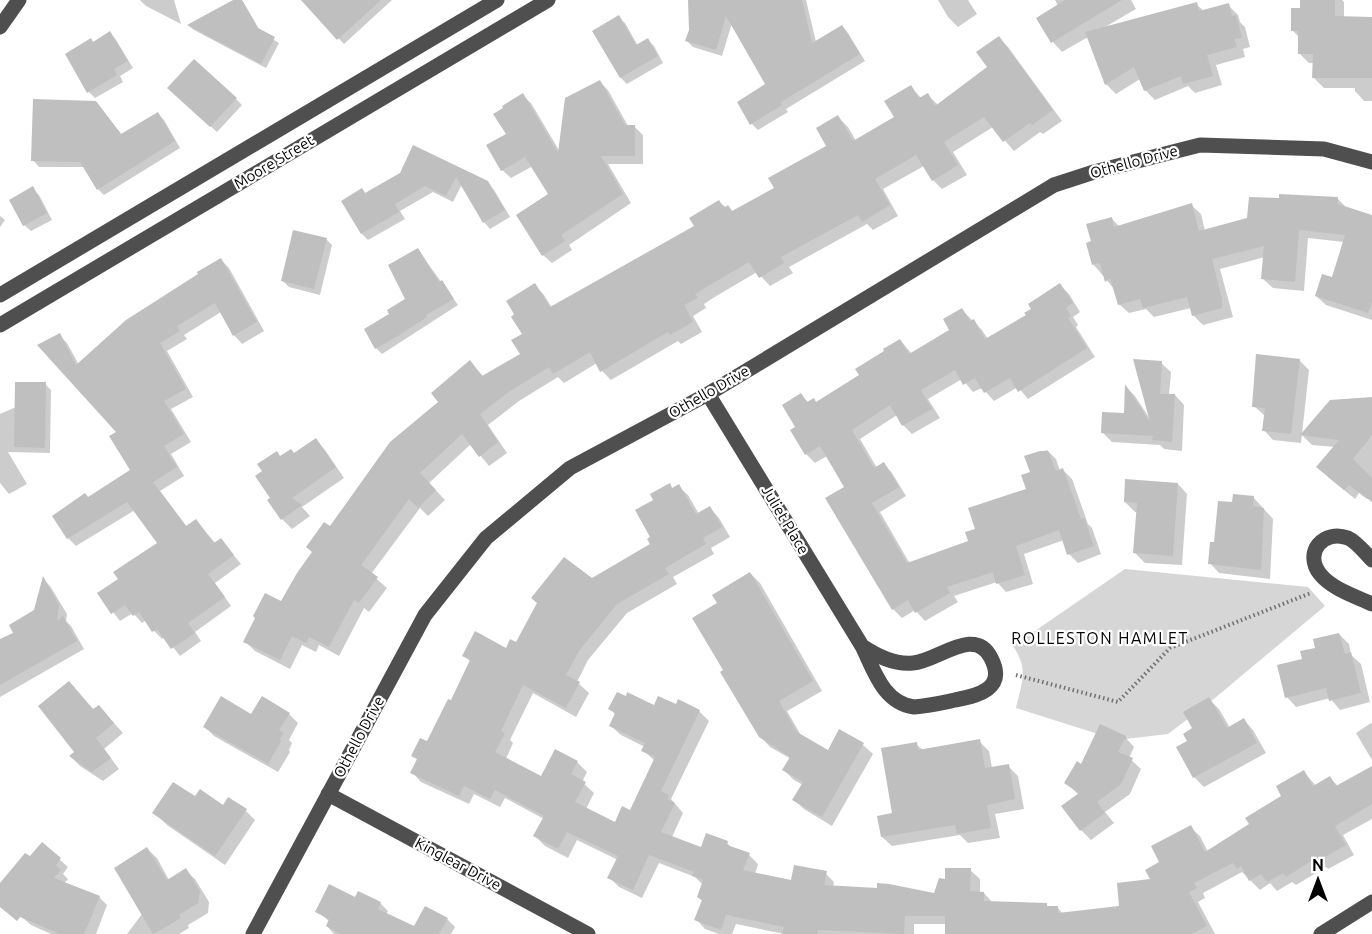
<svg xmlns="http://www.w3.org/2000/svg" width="1372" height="934" viewBox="0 0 1372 934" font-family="Ubuntu,sans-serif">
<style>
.green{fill:#d6d6d6}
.shadow{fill:#0003}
.building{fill:#bfbfbf}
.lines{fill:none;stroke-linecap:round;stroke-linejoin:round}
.path{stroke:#717171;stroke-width:4;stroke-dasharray:1.5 3;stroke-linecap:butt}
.minor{stroke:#4f4f4f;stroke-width:15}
.labels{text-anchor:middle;stroke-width:4.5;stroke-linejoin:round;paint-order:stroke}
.street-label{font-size:15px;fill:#000;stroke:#fff}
.neighbourhood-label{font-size:16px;letter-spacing:1.5px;fill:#000;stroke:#fff}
</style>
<rect width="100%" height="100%" fill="#fff"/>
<path class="green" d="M 1125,569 L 1308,587 L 1325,606 L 1209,703 L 1168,734 L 1117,740 L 1016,708 C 1022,681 1029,670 1013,646 Z"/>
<path class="shadow" d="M 140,0 L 174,0 L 181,24 L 146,6 Z
M 236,0 L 242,0 L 260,31 L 279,43 L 266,68 L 194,30 L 189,26 Z
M 307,0 L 392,0 L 344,44 L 315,14 Z
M 690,0 L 806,0 L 816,42 L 842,26 L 848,33 L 865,61 L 786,109 L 788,112 L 758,130 L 752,124 L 767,85 L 732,23 L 722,56 L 693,47 L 687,41 L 690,30 Z
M 938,0 L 968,0 L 977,14 L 958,27 L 948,17 Z
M 1055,0 L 1131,0 L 1136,9 L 1105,27 L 1196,4 L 1204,11 L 1228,5 L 1238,15 L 1240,22 L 1245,27 L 1250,47 L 1243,49 L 1245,57 L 1216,65 L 1222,85 L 1195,93 L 1188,86 L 1155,100 L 1145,90 L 1140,79 L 1116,94 L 1106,84 L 1088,37 L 1062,52 L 1053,42 L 1038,19 L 1058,6 Z
M 1301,0 L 1342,0 L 1344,2 L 1344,18 L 1372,19 L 1372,101 L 1364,101 L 1355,91 L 1355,88 L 1324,88 L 1314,78 L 1314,63 L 1309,63 L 1299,53 L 1300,38 L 1292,30 L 1301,10 Z
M 618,17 L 625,23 L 638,46 L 647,40 L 654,46 L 663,63 L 627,84 L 621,78 L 594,31 Z
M 110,33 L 116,40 L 133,68 L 120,76 L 123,82 L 95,98 L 89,92 L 94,44 Z
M 998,38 L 1008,47 L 1062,121 L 1043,134 L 1040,132 L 1014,151 L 993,127 L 953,152 L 967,175 L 942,189 L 933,180 L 924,166 L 883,189 L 898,216 L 873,230 L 867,224 L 789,267 L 793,273 L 770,286 L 757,272 L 713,298 L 704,304 L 706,308 L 693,316 L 702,332 L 681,344 L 678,341 L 611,380 L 602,371 L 597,363 L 564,383 L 558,377 L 519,401 L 488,425 L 507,453 L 489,466 L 471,444 L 429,483 L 445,500 L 428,516 L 420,508 L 371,574 L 387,588 L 369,612 L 364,608 L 339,656 L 319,645 L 316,652 L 302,645 L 290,669 L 255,651 L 245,641 L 282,603 L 331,528 L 440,402 L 470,362 L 484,377 L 522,354 L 524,335 L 535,285 L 544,295 L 552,308 L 696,227 L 719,202 L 733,212 L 776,189 L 828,146 L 838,117 L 848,127 L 856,141 L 896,118 L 910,86 L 922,99 L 928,95 L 938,105 L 989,67 Z
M 600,82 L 608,90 L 628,126 L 634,126 L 643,135 L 643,164 L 608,164 L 631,203 L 569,245 L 572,250 L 552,263 L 543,255 L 551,194 L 533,166 L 511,178 L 502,170 L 508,134 L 522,95 L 531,103 L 560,152 Z
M 179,98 L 236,99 L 242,105 L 217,132 Z
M 96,102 L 122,135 L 158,114 L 164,120 L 180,148 L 104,195 L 98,189 L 85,167 L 39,167 L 33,160 Z
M 414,147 L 487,183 L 494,190 L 510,217 L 490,229 L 484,222 L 462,184 L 453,202 L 433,192 L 400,211 L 405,219 L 368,240 L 362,234 L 344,201 L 366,194 L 401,174 Z
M 32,188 L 39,195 L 52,220 L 31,231 L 24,225 Z
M 1338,199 L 1348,209 L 1372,217 L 1372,320 L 1326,305 L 1316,296 L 1333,279 L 1344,242 L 1308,238 L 1304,291 L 1273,288 L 1263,279 L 1265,257 L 1220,269 L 1233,317 L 1203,325 L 1193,315 L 1191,308 L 1154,317 L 1146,309 L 1129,313 L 1119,304 L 1115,290 L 1093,264 L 1093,242 L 1111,218 L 1120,227 L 1191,205 L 1201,214 L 1205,231 Z
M 0,216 L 5,220 L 0,227 Z
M 326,239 L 332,245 L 320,295 L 289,287 L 283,281 Z
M 418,250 L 458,305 L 382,354 L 376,348 L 391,315 L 407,299 Z
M 221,260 L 229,268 L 264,331 L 242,344 L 234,335 L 221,312 L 184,335 L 187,339 L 167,351 L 193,397 L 171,409 L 191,442 L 171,454 L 184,476 L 160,491 L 187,527 L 196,521 L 216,544 L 221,540 L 241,564 L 215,583 L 231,606 L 195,632 L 201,641 L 180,656 L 165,637 L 162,639 L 154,631 L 146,620 L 142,623 L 133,613 L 120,621 L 99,594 L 120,579 L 159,543 L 135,510 L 76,546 L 68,538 L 89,499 L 132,471 L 119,432 L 40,345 L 59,335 L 67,343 L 79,365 Z
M 1060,285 L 1069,294 L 1080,312 L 1073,317 L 1078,325 L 1076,327 L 1095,357 L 1028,399 L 1018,387 L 994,401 L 982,388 L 973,392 L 962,379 L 928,399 L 940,418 L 912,434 L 903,425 L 897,415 L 860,439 L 877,468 L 884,464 L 892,473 L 906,496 L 880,512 L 910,564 L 970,542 L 977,530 L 1028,490 L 1032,473 L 1026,457 L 1047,450 L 1056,459 L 1060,471 L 1063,470 L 1072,479 L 1088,524 L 1092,528 L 1101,554 L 1078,563 L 1069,554 L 1064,540 L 1024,554 L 1033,584 L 1006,592 L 997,582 L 954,596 L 958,602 L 925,621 L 915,610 L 902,618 L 893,609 L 846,487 L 827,456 L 815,463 L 806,454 L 797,427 L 801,395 L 809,403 L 817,403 L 861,376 L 900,340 L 912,354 L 951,331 L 962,310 L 982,330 L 988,339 L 1028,316 Z
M 1299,360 L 1309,370 L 1301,443 L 1273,440 L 1264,430 L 1265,416 L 1254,406 Z
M 1161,363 L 1171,372 L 1169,395 L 1175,395 L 1184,405 L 1182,451 L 1164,449 L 1160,445 L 1112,442 L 1102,432 L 1125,415 L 1127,388 L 1135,396 L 1150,419 Z
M 45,384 L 51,390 L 50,453 L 8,452 L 27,484 L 9,494 L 0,483 L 0,414 L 16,407 Z
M 1372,398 L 1372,493 L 1367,499 L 1359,493 L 1355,499 L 1328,477 L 1335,447 L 1312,445 L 1302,435 Z
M 315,440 L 325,450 L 344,478 L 302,507 L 310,516 L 292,529 L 282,519 L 269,501 L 272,498 L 264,471 L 281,458 L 295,454 Z
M 1178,484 L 1187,494 L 1182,565 L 1145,563 L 1135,553 L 1138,512 L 1135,512 L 1125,502 Z
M 669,485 L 673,489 L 678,486 L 688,495 L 699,514 L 710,508 L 719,518 L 730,537 L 711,548 L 714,554 L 673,577 L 677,584 L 627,613 L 588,660 L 577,682 L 589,693 L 576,717 L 533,693 L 510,740 L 513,743 L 506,759 L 541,778 L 555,751 L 577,762 L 587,772 L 582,782 L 594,793 L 586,809 L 615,824 L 631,812 L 655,761 L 643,750 L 645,747 L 621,735 L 611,726 L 616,715 L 610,709 L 677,706 L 699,711 L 709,721 L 671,799 L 683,813 L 672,837 L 702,849 L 727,843 L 733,849 L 749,855 L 758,864 L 755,874 L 792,881 L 824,872 L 834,882 L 833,887 L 935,895 L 946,880 L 970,870 L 980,879 L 980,893 L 984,893 L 993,903 L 1046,905 L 1049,907 L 1058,908 L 1063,914 L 1121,908 L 1152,881 L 1161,863 L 1190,827 L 1200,836 L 1208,852 L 1251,824 L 1283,796 L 1304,772 L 1316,786 L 1330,778 L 1338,786 L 1372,768 L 1372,819 L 1343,835 L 1354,855 L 1328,869 L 1326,867 L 1296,885 L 1292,882 L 1277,891 L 1270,883 L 1260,890 L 1242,872 L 1203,893 L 1205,898 L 1198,902 L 1215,934 L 946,934 L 947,924 L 914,924 L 914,934 L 784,934 L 736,924 L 732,934 L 719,934 L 705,929 L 696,919 L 703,901 L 698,897 L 703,885 L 695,877 L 659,863 L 642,898 L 619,887 L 609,877 L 618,860 L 577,840 L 568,858 L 545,846 L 535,836 L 544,819 L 505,798 L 500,807 L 474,794 L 469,804 L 421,782 L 412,772 L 418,760 L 413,755 L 427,743 L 452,702 L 471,662 L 464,655 L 506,650 L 517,645 L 591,580 L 652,545 L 655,500 Z
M 1253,497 L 1273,519 L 1270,579 L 1219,573 L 1210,563 L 1216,544 L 1234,504 Z
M 750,573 L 760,583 L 822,691 L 787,711 L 802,737 L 828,752 L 863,745 L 873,754 L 832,826 L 804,809 L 794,800 L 803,785 L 794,780 L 784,770 L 791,759 L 770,747 L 760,736 L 725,671 L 719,604 Z
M 43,579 L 50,586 L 67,614 L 66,621 L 71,626 L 84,649 L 0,697 L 0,653 L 15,633 L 36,611 Z
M 1339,634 L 1349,644 L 1351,655 L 1361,664 L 1370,702 L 1340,710 L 1330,698 L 1296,707 L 1287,697 L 1304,660 L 1316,649 Z
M 1209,699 L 1219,709 L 1230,728 L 1244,720 L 1253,730 L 1266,753 L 1204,787 L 1194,777 L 1178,748 L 1189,742 Z
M 99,707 L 123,733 L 104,749 L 119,769 L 103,781 L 80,766 L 71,757 L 77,752 L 94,711 Z
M 289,714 L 298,723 L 289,740 L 292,743 L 289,750 L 290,752 L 278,772 L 214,736 L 205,727 L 252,716 Z
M 1371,723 L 1372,724 L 1372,760 L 1356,733 Z
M 1125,737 L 1134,747 L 1129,758 L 1141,769 L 1130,794 L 1105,812 L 1114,823 L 1091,840 L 1081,830 L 1079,795 L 1066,783 L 1082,766 Z
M 979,741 L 989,751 L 992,768 L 1008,766 L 1018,776 L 1024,809 L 995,814 L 1000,838 L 968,843 L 960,835 L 892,846 L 882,837 L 894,814 L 916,744 L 923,750 Z
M 196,799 L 223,807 L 246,811 L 255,820 L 225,865 L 167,825 L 157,815 Z
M 42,844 L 68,867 L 63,874 L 68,879 L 64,883 L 99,897 L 107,905 L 96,934 L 51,934 L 31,925 L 23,918 L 30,859 Z
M 147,849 L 157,858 L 169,880 L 185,870 L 195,879 L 209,902 L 208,913 L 188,925 L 189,928 L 179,934 L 127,934 L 142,914 Z
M 356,899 L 380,903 L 388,911 L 386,914 L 414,928 L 447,919 L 455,927 L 451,934 L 334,934 L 327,926 L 330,922 L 317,911 Z"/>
<path class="building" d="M 233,0 L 242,0 L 258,28 L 275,37 L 261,64 L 187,25 Z
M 301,0 L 381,0 L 337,40 Z
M 688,0 L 802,0 L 812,43 L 842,25 L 860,54 L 781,102 L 782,105 L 750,125 L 737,102 L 765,84 L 726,16 L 716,50 L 685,41 L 689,30 Z
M 1065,0 L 1122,0 L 1051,43 L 1036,18 Z
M 1300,0 L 1335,0 L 1335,16 L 1372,17 L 1372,78 L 1312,78 L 1313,54 L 1298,54 L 1298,31 L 1291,31 L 1291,8 L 1300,8 Z
M 1197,2 L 1199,11 L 1229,3 L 1232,16 L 1236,15 L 1242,38 L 1234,39 L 1237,47 L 1207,55 L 1213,76 L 1183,84 L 1181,76 L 1144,91 L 1134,67 L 1105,85 L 1085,32 Z
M 619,15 L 636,45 L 648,38 L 658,56 L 620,78 L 592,31 Z
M 110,31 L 128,61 L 114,69 L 117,75 L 87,93 L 65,54 L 91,38 L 93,42 Z
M 999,36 L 1053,110 L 1032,125 L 1030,123 L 1003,142 L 984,117 L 944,142 L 958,165 L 932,181 L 916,155 L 875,179 L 890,205 L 862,222 L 858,215 L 781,257 L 784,263 L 759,278 L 749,262 L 703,289 L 695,294 L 698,298 L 684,305 L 693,322 L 670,335 L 668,332 L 600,372 L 590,352 L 553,374 L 549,367 L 510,391 L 480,414 L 498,442 L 479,457 L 462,434 L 420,473 L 436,490 L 418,508 L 409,499 L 361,565 L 378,577 L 359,603 L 354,600 L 329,647 L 309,637 L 306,643 L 292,636 L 280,660 L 243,642 L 255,618 L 253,616 L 265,593 L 281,601 L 297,573 L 312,552 L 306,547 L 324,522 L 330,526 L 390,442 L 438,402 L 431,393 L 470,360 L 482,376 L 520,354 L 511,340 L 522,334 L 511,317 L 514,314 L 506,301 L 535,283 L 550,307 L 694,226 L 689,218 L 719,200 L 724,208 L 728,205 L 732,211 L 774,188 L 768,178 L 826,146 L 816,128 L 838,115 L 853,141 L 894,117 L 884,101 L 911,85 L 919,98 L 928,93 L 935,106 L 987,67 L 976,52 Z
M 194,59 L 237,98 L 210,127 L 167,88 Z
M 600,80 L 625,125 L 635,125 L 635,156 L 601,156 L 623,194 L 561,235 L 565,241 L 542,256 L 516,215 L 548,194 L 525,157 L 501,171 L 486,145 L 506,134 L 493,114 L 503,108 L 502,106 L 523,93 L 558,153 L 565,98 Z
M 33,99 L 96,101 L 121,134 L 158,112 L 175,141 L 97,190 L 80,162 L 31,161 Z
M 413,145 L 488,181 L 505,210 L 483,223 L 456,177 L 446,196 L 425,186 L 395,204 L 399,212 L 361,234 L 341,201 L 362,188 L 365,193 L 400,173 Z
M 33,186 L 47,213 L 23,226 L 9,200 Z
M 1279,194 L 1338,197 L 1338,204 L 1372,215 L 1372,302 L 1368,313 L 1315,296 L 1322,274 L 1332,277 L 1345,235 L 1299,230 L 1295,282 L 1261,279 L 1264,246 L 1212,259 L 1222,299 L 1222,308 L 1192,316 L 1187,297 L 1143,308 L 1140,299 L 1118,305 L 1110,278 L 1105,282 L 1100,263 L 1092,265 L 1086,243 L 1091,241 L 1086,224 L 1112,217 L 1114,227 L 1192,203 L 1199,231 L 1247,218 L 1249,197 L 1279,198 Z
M 293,230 L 327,238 L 314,289 L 281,281 Z
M 418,248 L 439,282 L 442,280 L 454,299 L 426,315 L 427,317 L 398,336 L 375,349 L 364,329 L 389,314 L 387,310 L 405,299 L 388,265 Z
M 221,258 L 257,322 L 233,336 L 215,303 L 177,326 L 180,331 L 160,343 L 186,389 L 164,401 L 184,434 L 164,446 L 177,467 L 153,482 L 186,526 L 196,519 L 214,543 L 221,538 L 234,555 L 208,574 L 225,597 L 188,623 L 195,633 L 171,649 L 157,629 L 152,632 L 139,612 L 133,616 L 125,605 L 111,614 L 97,593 L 118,579 L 113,572 L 157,543 L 127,502 L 67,539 L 52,516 L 85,493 L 88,497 L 130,470 L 109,436 L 116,432 L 37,345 L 60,333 L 76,365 L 126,320 L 198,274 L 197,272 Z
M 1060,283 L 1073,303 L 1066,308 L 1071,316 L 1068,318 L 1087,348 L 1018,392 L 1010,378 L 984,393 L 975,378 L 963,385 L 955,370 L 921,390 L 932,409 L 902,426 L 890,405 L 852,430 L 874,468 L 884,462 L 899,487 L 872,503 L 907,563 L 968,541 L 965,532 L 975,529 L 968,508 L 1026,489 L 1021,475 L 1030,472 L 1024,456 L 1040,451 L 1048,451 L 1056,471 L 1063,468 L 1081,519 L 1084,518 L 1094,546 L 1067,555 L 1059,530 L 1016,546 L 1025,575 L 996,584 L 993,572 L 947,587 L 950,593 L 915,613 L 908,600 L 892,610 L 825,498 L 844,487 L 820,446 L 805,455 L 790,430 L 795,427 L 782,405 L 801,393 L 807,402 L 814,398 L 816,402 L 859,375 L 855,369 L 884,351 L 883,349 L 900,339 L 909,354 L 949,330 L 943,319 L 962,308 L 970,321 L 974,319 L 985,339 L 1026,315 L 1024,313 L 1031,309 L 1028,304 Z
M 1256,354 L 1300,359 L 1291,434 L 1262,431 L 1265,408 L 1252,407 Z
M 1133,359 L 1162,361 L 1160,394 L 1175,394 L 1172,442 L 1152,440 L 1153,436 L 1101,433 L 1102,412 L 1124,413 L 1125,384 L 1150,422 Z
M 15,382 L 46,382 L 45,448 L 14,447 Z
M 1372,397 L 1372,435 L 1353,459 L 1372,478 L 1372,502 L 1349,485 L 1344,490 L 1316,467 L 1339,440 L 1300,435 L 1330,400 Z
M 316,438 L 336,467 L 292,498 L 302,505 L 281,520 L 267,500 L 270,498 L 255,476 L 262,471 L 257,464 L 277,451 L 280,456 L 291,449 L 294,453 Z
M 1125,479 L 1178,483 L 1173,556 L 1133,553 L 1137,503 L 1124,502 Z
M 670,483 L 672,488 L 679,484 L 696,514 L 710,506 L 722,527 L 703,538 L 706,544 L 665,568 L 669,574 L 617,604 L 579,651 L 566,675 L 580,682 L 566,708 L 523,685 L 501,731 L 505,733 L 495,752 L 541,776 L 555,749 L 578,761 L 571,774 L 586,782 L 575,802 L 615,822 L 622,806 L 630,810 L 655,757 L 641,751 L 645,743 L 609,726 L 615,713 L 608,709 L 617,692 L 626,696 L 627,692 L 654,705 L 658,696 L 676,704 L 678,699 L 700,710 L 661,791 L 669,795 L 667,799 L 675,803 L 661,832 L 701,847 L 706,833 L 728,841 L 727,845 L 750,853 L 743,870 L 791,880 L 794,865 L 827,871 L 824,885 L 877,888 L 877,883 L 889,884 L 934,893 L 939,878 L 945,879 L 945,868 L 971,868 L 970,891 L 984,892 L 984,901 L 1047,903 L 1047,906 L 1058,906 L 1058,913 L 1119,906 L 1117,883 L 1150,879 L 1145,870 L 1159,862 L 1151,846 L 1191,825 L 1205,852 L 1249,824 L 1245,818 L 1281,796 L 1276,786 L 1304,770 L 1313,786 L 1330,776 L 1336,786 L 1372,766 L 1372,804 L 1335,826 L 1346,845 L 1318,861 L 1316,858 L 1286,877 L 1283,873 L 1267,882 L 1261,874 L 1249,881 L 1241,866 L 1237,869 L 1233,863 L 1194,883 L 1197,888 L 1189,892 L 1207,926 L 1191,934 L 945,934 L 945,916 L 905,916 L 904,934 L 818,930 L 817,934 L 782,934 L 784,927 L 726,915 L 721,930 L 694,920 L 702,900 L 697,897 L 703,880 L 692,876 L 694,872 L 649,855 L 633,890 L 607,878 L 618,856 L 567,832 L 558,849 L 533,836 L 544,816 L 495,790 L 490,799 L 464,786 L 459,796 L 410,773 L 417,759 L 411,756 L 420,738 L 427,741 L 448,699 L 451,700 L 470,660 L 462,656 L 475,631 L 506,648 L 510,639 L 516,642 L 537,603 L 531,598 L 564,557 L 592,578 L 650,544 L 647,539 L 650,537 L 635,510 L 653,500 L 650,494 Z
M 1233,494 L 1254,496 L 1253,506 L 1264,508 L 1261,570 L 1208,564 L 1210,542 L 1214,542 L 1218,501 L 1232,502 Z
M 750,572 L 813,681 L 779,701 L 797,732 L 828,750 L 839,729 L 864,743 L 822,817 L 792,800 L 803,782 L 782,770 L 790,757 L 759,737 L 720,672 L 723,670 L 692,618 L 717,603 L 712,595 Z
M 43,576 L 59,605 L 57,621 L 63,616 L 77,641 L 0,685 L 0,639 L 13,633 L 9,625 L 34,610 Z
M 1339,633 L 1345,654 L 1351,652 L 1361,693 L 1329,701 L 1326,688 L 1285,698 L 1277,665 L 1302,659 L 1300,651 L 1315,648 L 1313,639 Z
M 69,681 L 93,709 L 99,705 L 114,723 L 96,738 L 111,758 L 92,772 L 69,756 L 74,752 L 38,706 Z
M 221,696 L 251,714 L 262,696 L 290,713 L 279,730 L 284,733 L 280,739 L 281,741 L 268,764 L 203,727 Z
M 1209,697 L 1227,728 L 1244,718 L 1257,743 L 1193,778 L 1176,747 L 1187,741 L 1183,734 L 1192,728 L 1183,712 Z
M 1100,724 L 1126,736 L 1118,752 L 1133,758 L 1121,784 L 1097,802 L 1105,813 L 1080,831 L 1061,806 L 1079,793 L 1064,783 L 1077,761 L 1081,764 Z
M 980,739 L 985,768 L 1009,764 L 1015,799 L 987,805 L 991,828 L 957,834 L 955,825 L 881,837 L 877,816 L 892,813 L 881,748 L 917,742 L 918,750 Z
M 173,782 L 195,796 L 200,789 L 223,805 L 228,797 L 247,809 L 215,856 L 152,813 Z
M 42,842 L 61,858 L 56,865 L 61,870 L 54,878 L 100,896 L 84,934 L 60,934 L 20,917 L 17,921 L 0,907 L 0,883 L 25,853 L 30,856 Z
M 147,847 L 167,880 L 186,868 L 200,891 L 198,903 L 179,915 L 181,918 L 153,934 L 114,868 Z
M 329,884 L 355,897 L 358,891 L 381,902 L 378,909 L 414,926 L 425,906 L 448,918 L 439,934 L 340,934 L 326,926 L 329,919 L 315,912 Z"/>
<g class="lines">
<path class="path" d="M 1016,675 L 1118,702 L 1170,648 L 1311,593"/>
<path class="minor" d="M 0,27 L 19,0
M 0,295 L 497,0
M 0,325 L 548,0
M 708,394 L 862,646 C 874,670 883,703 914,707 C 928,706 941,703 955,700 C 977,696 1007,689 991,658 C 975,625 938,661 913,663 C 894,665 877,656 862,646
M 1372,560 C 1365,553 1357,542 1348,538 C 1324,529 1303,552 1320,574 C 1332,589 1355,596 1372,604
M 328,794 L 588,934
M 253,934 L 425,615 L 486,538 L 570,468 L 708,394 L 1054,185 L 1094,172 L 1200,145 L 1324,149 L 1372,162
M 1321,934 L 1372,902"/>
</g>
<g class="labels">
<g class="street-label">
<text transform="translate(274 162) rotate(-31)" y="5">Moore Street</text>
<text transform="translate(1134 162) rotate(-15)" y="5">Othello Drive</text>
<text transform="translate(709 392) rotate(-30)" y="5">Othello Drive</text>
<text transform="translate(785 520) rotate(59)" y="5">Juliet Place</text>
<text transform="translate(359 737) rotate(-62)" y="5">Othello Drive</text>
<text transform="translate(458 864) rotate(28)" y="5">Kinglear Drive</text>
</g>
<g class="neighbourhood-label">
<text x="1100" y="644">ROLLESTON HAMLET</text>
</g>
</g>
<g transform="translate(1318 880)" stroke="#ffffff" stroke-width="4.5" paint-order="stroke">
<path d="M0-4.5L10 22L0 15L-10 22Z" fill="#000000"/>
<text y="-9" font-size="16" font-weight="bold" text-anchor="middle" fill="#000000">N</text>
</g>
</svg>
